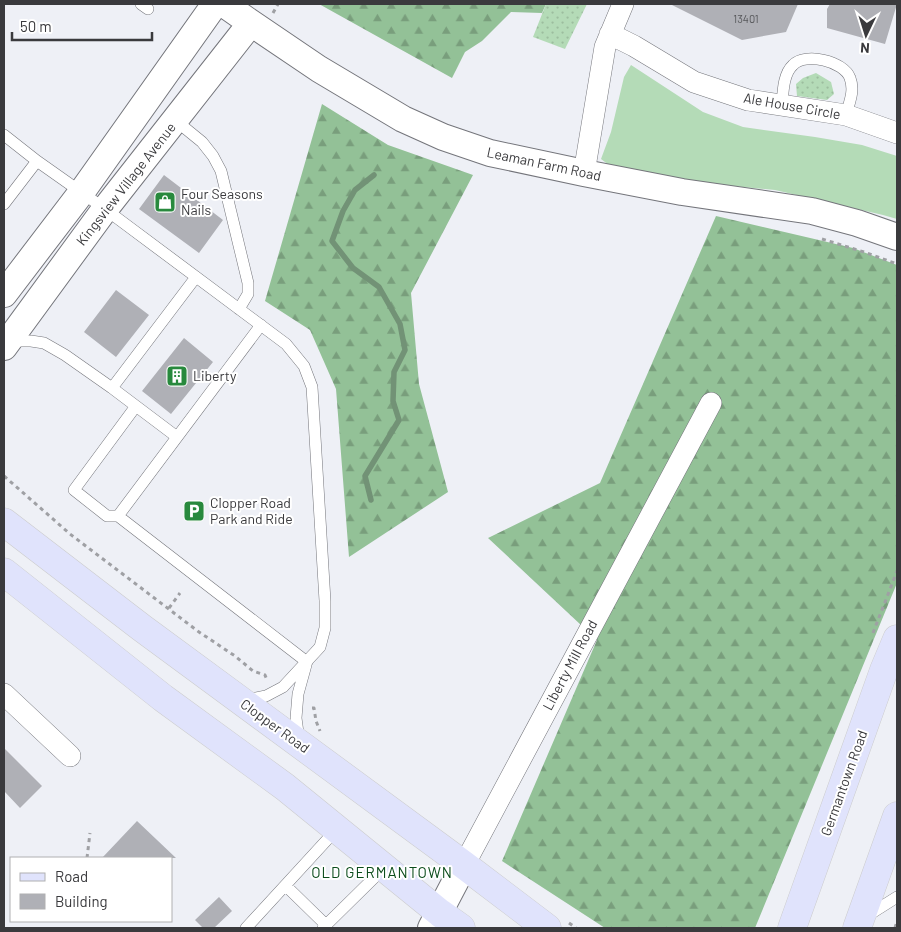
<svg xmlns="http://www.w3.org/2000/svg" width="901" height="932" viewBox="0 0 901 932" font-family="Barlow,sans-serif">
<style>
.grass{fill:#b4dbb7}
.forest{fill:url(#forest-firs)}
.park{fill:url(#park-dots)}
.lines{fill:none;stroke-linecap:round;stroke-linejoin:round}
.stream{stroke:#729276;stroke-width:5.5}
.building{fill:#afb0b6}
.service-casing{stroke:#74757b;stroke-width:12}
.minor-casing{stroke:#74757b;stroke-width:22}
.tertiary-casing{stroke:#74757b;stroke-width:28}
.primary-casing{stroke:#cccccd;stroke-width:29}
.path{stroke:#9fa0a4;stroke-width:3;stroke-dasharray:4 4;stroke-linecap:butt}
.service{stroke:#fff;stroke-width:11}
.minor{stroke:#fff;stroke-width:21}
.tertiary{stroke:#fff;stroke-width:26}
.primary{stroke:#e0e3fc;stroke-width:28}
.labels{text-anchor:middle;stroke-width:4;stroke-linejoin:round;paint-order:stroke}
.number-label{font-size:11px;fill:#57585b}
.street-label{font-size:14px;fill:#3a3a3d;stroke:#fff}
.poi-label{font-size:14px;fill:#3a3a3d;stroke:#fff;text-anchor:start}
.neighbourhood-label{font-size:15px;letter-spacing:1px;fill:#0b4c1b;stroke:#fff}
</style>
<defs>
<pattern id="forest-firs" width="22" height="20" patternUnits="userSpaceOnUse" patternTransform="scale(1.25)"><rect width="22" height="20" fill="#93c197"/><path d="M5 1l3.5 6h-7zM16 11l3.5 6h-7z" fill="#799e7c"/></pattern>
<pattern id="park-dots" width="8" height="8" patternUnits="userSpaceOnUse" patternTransform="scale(1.25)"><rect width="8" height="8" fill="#b4dbb7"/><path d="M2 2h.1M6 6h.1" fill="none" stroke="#9cbd9e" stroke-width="1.8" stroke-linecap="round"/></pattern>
</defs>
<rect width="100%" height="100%" fill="#eef0f6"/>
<path class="grass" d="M 631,65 L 703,112 L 743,127 L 815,137 L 862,145 L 897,156 L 897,219 L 883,215 L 775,190 L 700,183 L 613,168 L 601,159 L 611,132 L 624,77 Z"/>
<path class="forest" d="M 319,4 L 546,4 L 542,13 L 511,12 L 482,41 L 465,52 L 452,78 Z
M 322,104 L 388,145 L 473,175 L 411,293 L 419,384 L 448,492 L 349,557 L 336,389 L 310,330 L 265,301 Z
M 716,216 L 853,248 L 897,265 L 897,583 L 755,928 L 605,928 L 502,861 L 597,640 L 488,538 L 600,483 Z"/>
<path class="park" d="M 546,4 L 587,4 L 565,49 L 533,37 Z
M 816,73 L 831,82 L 834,94 L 827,100 L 797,96 L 796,84 L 803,78 Z"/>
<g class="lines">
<path class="stream" d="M 371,500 L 365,476 L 399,420 L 393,401 L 394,372 L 405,350 L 400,324 L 379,287 L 353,268 L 332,241 L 343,211 L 355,190 L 374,175"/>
</g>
<path class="building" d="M 670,4 L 798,4 L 786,32 L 742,40 Z
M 830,4 L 897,4 L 885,44 L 827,28 L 827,9 Z
M 164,175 L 223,220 L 199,253 L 139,209 Z
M 116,290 L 149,315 L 116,357 L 84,332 Z
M 184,338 L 213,362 L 171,414 L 142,391 Z
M 4,748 L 42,786 L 20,808 L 4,791 Z
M 137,821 L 176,858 L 102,858 Z
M 219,897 L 232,911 L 214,928 L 203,928 L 195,920 Z"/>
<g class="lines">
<g class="service-casing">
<path id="service" d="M 141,4 L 148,9
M 782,105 C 783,93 783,74 793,65 C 805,52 844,61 850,78 C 855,91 849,103 846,115
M 175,120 L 202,142 L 213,156 L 221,171 L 248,283 L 248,294 L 239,309
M 4,135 L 37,161 L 105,209 L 286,344 L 304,366 L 312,387 L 325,601 L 325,628 L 320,647 L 283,687 L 266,696 L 245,700
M 4,204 L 37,161
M 9,341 L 31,341 L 44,343 L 65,355 L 112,388 L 177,437
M 112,388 L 196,277
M 136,406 L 74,490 L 107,516 L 118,516 L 307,662
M 118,516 L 261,325
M 299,740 L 296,718 L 298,694 L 306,665
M 286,886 L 326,925
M 867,916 L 897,897
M 246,928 L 336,830
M 323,928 L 384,868"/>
</g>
<g class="minor-casing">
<path id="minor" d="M 610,34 L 634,46 L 694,82 L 748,100 L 846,115 L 897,133
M 584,173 L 605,47 L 623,4
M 4,694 L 70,756
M 464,865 L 711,403"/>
</g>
<g class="tertiary-casing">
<path id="tertiary" d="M 224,4 L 251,23 L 319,69 L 403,119 L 443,137 L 490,153 L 584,173 L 682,192 L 812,211 L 857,223 L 897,237
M 4,294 L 81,193 L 215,4
M 4,347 L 105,209 L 251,23
M 431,928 L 464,865"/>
</g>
<g class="primary-casing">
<path id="primary" d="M 4,522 L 142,628 L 464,865 L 547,928
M 4,572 L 163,698 L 285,787 L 440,913 L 461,928
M 792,928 L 884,670 L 897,639
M 857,928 L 897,816"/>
</g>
<path class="path" d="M 273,13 L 278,4
M 822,239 L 864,252 L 897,264
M 4,476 L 70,534 L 199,632 L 235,656 L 253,671 L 265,675 L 267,680
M 169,608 L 180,593
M 873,633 L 897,571
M 312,708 L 314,708 L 316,721 L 320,731
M 87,858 L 90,833
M 569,923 L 576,928
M 895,928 L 897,921"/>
<use href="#service" class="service"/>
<use href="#minor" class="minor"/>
<use href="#tertiary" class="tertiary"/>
<use href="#primary" class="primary"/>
</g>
<defs>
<g id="shop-square" transform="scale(1.125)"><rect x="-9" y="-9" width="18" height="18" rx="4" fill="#28893d" stroke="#fff"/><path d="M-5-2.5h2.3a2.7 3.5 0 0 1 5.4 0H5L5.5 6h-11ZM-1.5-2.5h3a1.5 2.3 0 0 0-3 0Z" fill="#fff"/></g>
<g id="building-square" transform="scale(1.125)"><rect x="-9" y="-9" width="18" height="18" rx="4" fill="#28893d" stroke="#fff"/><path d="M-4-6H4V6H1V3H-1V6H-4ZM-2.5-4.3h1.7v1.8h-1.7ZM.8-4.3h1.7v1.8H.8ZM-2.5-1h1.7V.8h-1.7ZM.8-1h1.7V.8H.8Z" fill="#fff"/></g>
<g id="parking-square" transform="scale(1.125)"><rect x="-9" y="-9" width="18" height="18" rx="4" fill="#28893d" stroke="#fff"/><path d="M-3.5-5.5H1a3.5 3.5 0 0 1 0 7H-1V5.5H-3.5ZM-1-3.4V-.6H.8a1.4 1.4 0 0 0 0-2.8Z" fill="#fff"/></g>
</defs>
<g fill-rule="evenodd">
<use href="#shop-square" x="165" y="202"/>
<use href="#building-square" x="177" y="376"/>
<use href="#parking-square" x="194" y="511"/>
</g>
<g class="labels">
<g class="number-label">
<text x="746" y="23">13401</text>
</g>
<g class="street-label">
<text transform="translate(792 106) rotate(10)" y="5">Ale House Circle</text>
<text transform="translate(544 164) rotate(12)" y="5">Leaman Farm Road</text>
<text transform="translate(126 184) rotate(-52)" y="5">Kingsview Village Avenue</text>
<text transform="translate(570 665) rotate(-62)" y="5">Liberty Mill Road</text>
<text transform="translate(275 726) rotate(36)" y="5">Clopper Road</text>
<text transform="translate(844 783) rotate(-70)" y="5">Germantown Road</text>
</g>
<g class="poi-label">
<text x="181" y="199">Four Seasons<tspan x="181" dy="16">Nails</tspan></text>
<text x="193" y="381">Liberty</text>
<text x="210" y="508">Clopper Road<tspan x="210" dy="16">Park and Ride</tspan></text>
</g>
<g class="neighbourhood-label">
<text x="382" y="878">OLD GERMANTOWN</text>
</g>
</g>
<rect width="901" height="932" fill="none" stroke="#3a3a3d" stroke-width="10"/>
<rect x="10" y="857" width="162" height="65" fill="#ffffff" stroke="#b0b0b1"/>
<rect x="20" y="873" width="25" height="8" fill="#e0e3fc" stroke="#b0b0b1"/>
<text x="55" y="882" font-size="15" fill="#3a3a3d">Road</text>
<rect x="20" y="894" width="25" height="15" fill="#afb0b6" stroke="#b0b0b1"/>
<text x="55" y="907" font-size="15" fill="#3a3a3d">Building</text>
<g transform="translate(866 35) rotate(184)" stroke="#ffffff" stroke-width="4" paint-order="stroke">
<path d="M0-4L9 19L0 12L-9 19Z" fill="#3a3a3d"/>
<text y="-8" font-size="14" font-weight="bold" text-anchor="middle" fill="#3a3a3d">N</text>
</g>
<path d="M12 32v8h140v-8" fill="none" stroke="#3a3a3d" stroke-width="2.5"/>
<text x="20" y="32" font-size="15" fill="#3a3a3d" stroke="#ffffff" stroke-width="4" paint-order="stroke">50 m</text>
</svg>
